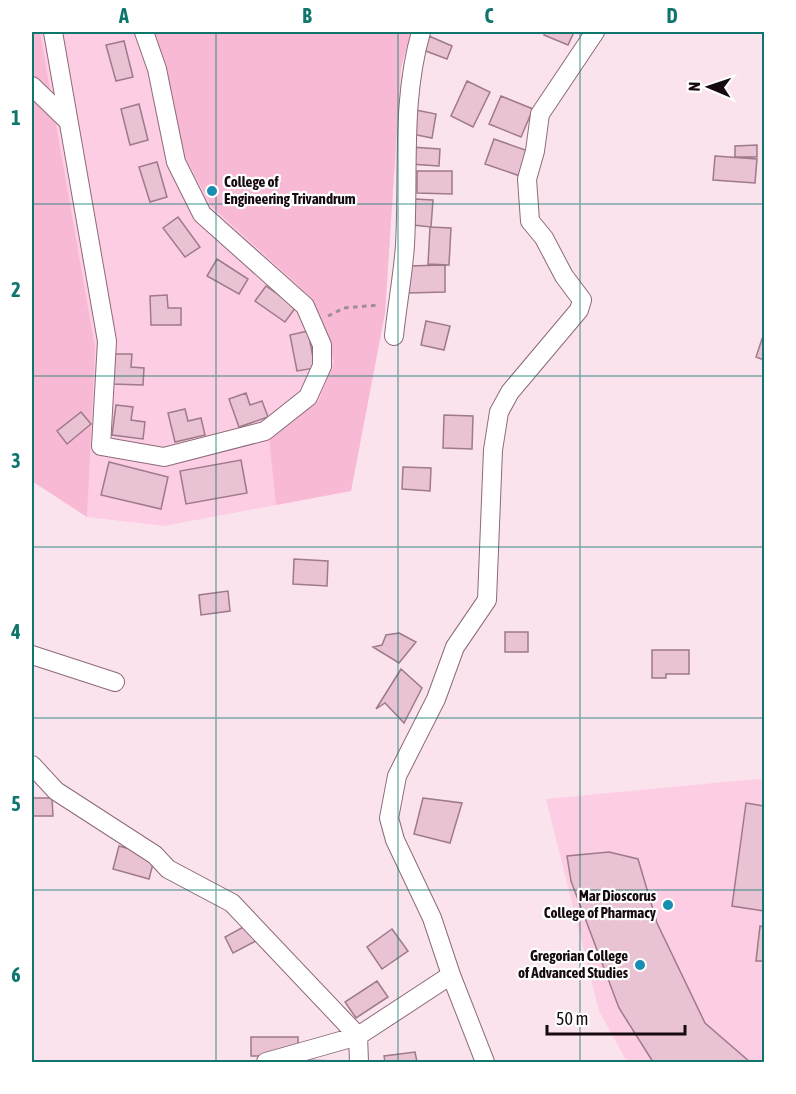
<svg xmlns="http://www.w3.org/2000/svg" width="796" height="1094" viewBox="0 0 796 1094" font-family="'Asap Condensed',sans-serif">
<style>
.built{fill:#fdcee3}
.green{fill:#f8b9d5}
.building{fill:#e9c2d3;stroke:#9e7a8a;stroke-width:1.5}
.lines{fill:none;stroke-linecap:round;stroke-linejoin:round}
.minor-casing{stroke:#8d6a79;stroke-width:20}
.path{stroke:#9f8c94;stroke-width:3;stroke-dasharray:4.5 4.5;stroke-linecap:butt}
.minor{stroke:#fff;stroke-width:18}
.grid{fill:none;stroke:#0f766e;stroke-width:1.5;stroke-opacity:0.55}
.poi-dot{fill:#178db0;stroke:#fff;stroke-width:2}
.labels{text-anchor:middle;stroke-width:4.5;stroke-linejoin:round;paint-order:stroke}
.poi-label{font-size:15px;font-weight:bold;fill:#160a10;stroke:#fff;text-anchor:end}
.neatline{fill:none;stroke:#0f766e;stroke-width:2}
.grid-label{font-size:20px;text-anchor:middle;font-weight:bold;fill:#0f766e}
</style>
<rect width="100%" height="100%" fill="#fbe3ed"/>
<path class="built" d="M 32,32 L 411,32 L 401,68 L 385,313 L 351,491 L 164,526 L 87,517 L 32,481 Z
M 756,779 L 764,780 L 764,1062 L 627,1062 L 599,1011 L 546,799 Z"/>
<path class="green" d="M 32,32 L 40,32 L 95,348 L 87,517 L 32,481 Z
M 152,32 L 411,32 L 401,68 L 385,313 L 351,491 L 276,505 L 269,438 L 319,400 L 334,362 L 313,299 L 211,206 L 183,153 L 167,69 Z"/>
<path class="building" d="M 545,32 L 574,32 L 568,45 L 544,35 Z
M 429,36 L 452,46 L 447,59 L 423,50 Z
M 124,41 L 133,77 L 116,81 L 106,45 Z
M 467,81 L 490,92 L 473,127 L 451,116 Z
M 501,96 L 533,109 L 521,137 L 489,124 Z
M 139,104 L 148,140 L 130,145 L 121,109 Z
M 416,110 L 436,114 L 432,138 L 412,134 Z
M 494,139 L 528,151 L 520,176 L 485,164 Z
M 757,145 L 757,157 L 735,157 L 735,146 Z
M 411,147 L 440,149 L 439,166 L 409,164 Z
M 715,156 L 757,159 L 755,183 L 713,180 Z
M 157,162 L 167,197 L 150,202 L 139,167 Z
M 417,171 L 452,171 L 452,194 L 417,193 Z
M 415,199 L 433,200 L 431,227 L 413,225 Z
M 178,217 L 200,247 L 185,257 L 163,228 Z
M 430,227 L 451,228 L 449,265 L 428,264 Z
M 217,259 L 248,279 L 239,294 L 207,276 Z
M 445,265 L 445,292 L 408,293 L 408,266 Z
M 266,286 L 296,307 L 285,322 L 255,301 Z
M 167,295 L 168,308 L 181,308 L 181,325 L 151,325 L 150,296 Z
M 426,321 L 450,326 L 444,350 L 421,345 Z
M 308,331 L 315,368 L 297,371 L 290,335 Z
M 764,333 L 764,360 L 756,357 Z
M 114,354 L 132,354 L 131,367 L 144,368 L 143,385 L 113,384 Z
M 246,393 L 250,405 L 262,401 L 268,417 L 239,427 L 229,399 Z
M 116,405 L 133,407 L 131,420 L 145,422 L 143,439 L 112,435 Z
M 185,409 L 188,421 L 201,418 L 205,435 L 175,442 L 168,413 Z
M 81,412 L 91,424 L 67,444 L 57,431 Z
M 444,415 L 473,416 L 472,449 L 443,448 Z
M 241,460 L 247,493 L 186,504 L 180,471 Z
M 109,462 L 168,477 L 161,509 L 101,495 Z
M 403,467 L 431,468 L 430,491 L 402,489 Z
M 294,559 L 328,561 L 327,586 L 293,584 Z
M 228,591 L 230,611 L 201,615 L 199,595 Z
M 505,632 L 528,632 L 528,652 L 505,652 Z
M 399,633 L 416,642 L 399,663 L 373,647 L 382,645 L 386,635 Z
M 652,650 L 689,650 L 689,674 L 666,674 L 666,678 L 652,678 Z
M 401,669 L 422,688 L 404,723 L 385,703 L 376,709 Z
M 32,798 L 52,798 L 53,816 L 32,816 Z
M 423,798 L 462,803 L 450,843 L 414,834 Z
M 746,803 L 764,806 L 764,911 L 732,906 Z
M 119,846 L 155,856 L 149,879 L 113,869 Z
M 609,852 L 638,859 L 657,923 L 705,1023 L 750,1062 L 653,1062 L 619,1008 L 571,881 L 567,856 Z
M 247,925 L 256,941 L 233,953 L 225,937 Z
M 760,926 L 764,927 L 764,961 L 756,961 Z
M 392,929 L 408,951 L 382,969 L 367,947 Z
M 377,981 L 388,997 L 356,1018 L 345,1002 Z
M 251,1037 L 298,1037 L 298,1056 L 251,1056 Z
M 415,1052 L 417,1062 L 385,1062 L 384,1056 Z
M 301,1060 L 337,1061 L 337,1062 L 301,1062 Z"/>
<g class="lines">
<g class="minor-casing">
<path id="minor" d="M 53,32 L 107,341 L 101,446 L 164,457 L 265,431 L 308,397 L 322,366 L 322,345 L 305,306 L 202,214 L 176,162 L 157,69 L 144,32
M 32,86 L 68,121
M 394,336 C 397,306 403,275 405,245 C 409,173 401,101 421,32
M 32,655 L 115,682
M 32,765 L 56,791 L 155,855 L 168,869 L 232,903 L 358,1036 L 359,1062
M 451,975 L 485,1062
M 266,1062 L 358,1036 L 451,975 L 432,918 L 395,840 L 389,818 L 397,776 L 436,699 L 455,647 L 487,600 L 493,450 L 499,412 L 510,392 L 579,310 L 582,300 L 564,276 L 544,238 L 530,221 L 527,179 L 535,151 L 540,114 L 595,32"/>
</g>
<path class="path" d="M 328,316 L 344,308 L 379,305"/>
<use href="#minor" class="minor"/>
</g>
<path class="grid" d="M 216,32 L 216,1062M 398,32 L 398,1062M 580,32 L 580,1062M 32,204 L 764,204M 32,376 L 764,376M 32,547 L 764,547M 32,718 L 764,718M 32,890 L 764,890"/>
<g class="poi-dot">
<circle cx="212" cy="191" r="6"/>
<circle cx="668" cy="905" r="6"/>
<circle cx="640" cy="965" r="6"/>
</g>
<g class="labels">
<g class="poi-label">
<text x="224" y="187" text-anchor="start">College of<tspan x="224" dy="17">Engineering Trivandrum</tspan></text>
<text x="656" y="901">Mar Dioscorus<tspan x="656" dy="17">College of Pharmacy</tspan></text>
<text x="628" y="961">Gregorian College<tspan x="628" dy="17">of Advanced Studies</tspan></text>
</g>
</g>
<rect width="796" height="1094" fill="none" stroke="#ffffff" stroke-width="66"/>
<g transform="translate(709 87) rotate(272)" stroke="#ffffff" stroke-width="4.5" paint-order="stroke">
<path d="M0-4.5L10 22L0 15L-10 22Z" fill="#160a10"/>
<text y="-9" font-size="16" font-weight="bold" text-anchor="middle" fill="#160a10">N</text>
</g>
<path d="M547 1025v9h138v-9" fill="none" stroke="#160a10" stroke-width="3"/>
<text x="556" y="1025" font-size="18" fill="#160a10" stroke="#ffffff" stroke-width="4.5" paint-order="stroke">50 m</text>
<rect x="33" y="33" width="730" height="1028" class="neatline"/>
<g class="grid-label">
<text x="124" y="23">A</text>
<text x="307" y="23">B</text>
<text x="489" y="23">C</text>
<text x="672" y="23">D</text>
<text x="16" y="125">1</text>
<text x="16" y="297">2</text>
<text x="16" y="468">3</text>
<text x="16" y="639">4</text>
<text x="16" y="811">5</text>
<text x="16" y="982">6</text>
</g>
</svg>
